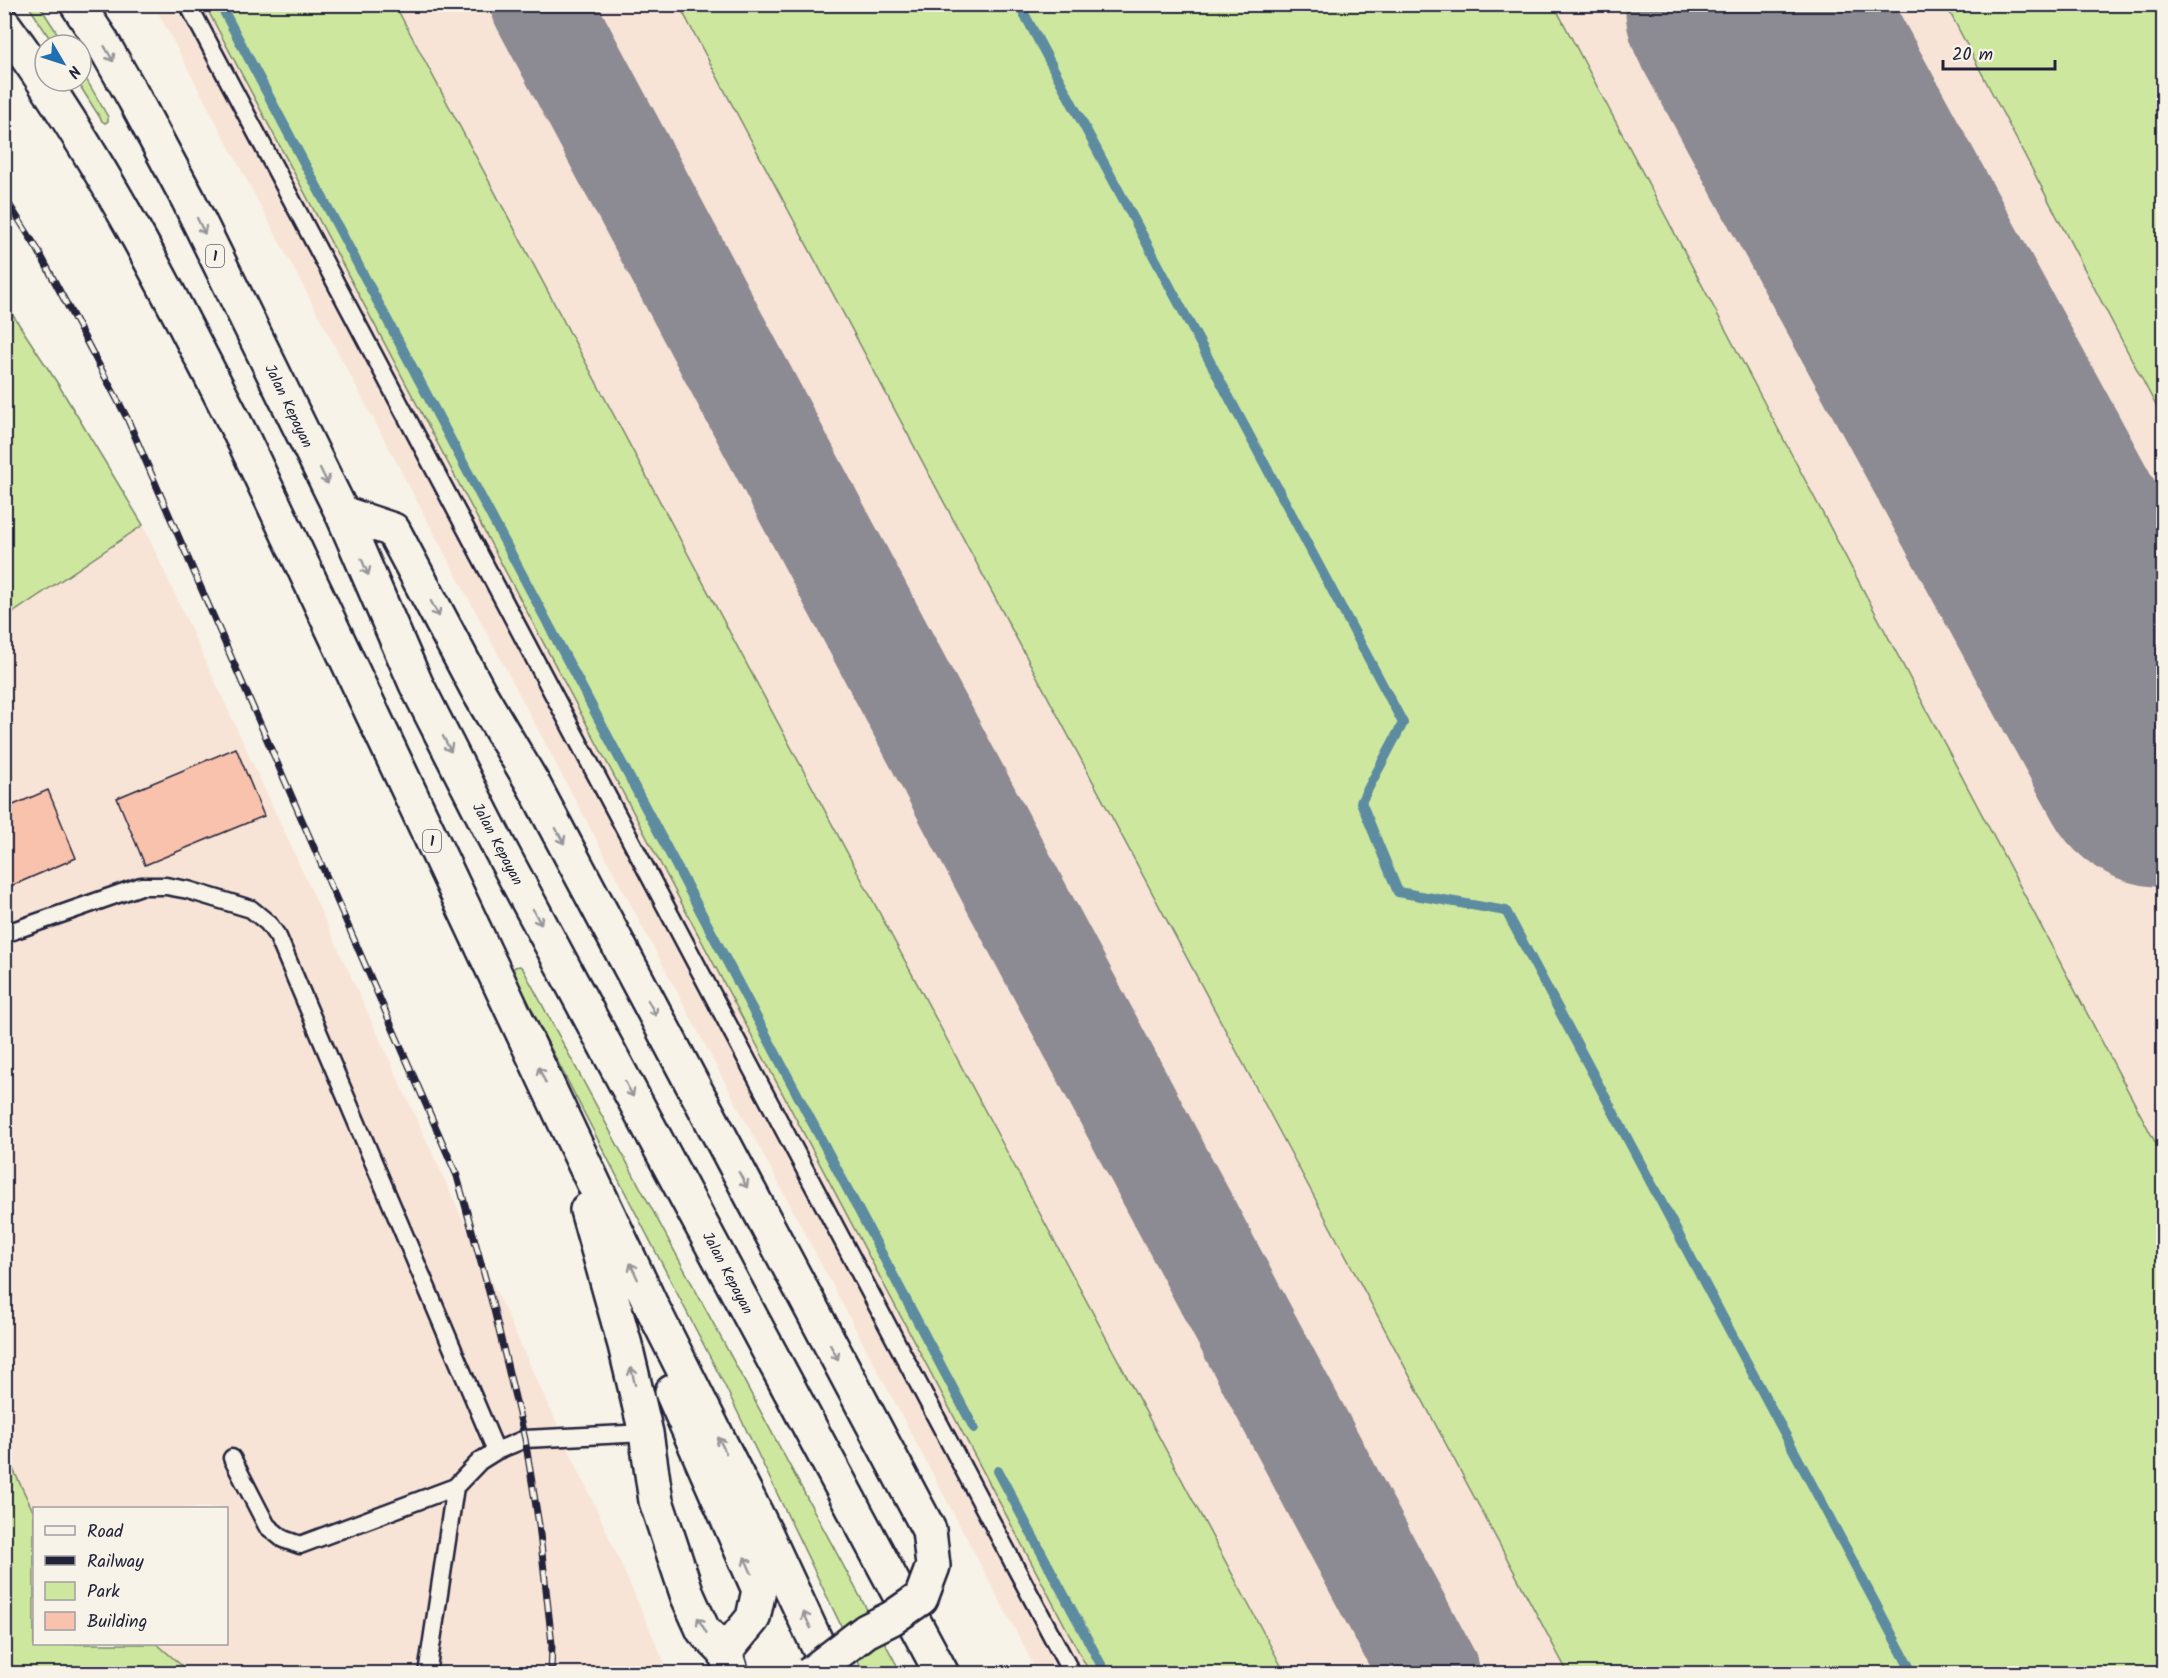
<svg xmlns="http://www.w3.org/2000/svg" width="2168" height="1678" viewBox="0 0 2168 1678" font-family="Kalam,sans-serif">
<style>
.built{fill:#f8e4d6}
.green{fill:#cde89e;stroke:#78856c;stroke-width:1.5}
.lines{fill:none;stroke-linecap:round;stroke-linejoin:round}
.stream{stroke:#5d8ba0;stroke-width:10}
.taxiway{stroke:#8c8a92;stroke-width:100}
.runway{stroke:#8c8a92;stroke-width:252}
.building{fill:#f9c2ad;stroke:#22223b;stroke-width:1.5}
.service-casing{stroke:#22223b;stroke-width:21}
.minor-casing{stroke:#22223b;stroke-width:38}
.trunk-casing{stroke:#22223b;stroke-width:38}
.service{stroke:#f7f3e8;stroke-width:16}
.minor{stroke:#f7f3e8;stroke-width:33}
.trunk{stroke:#f7f3e8;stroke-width:33}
.rail-casing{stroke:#22223b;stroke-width:7}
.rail{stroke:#f7f3e8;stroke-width:4.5;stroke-dasharray:14;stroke-linecap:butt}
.minor-bridge-casing{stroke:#22223b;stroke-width:38;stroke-linecap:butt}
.minor-bridge{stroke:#f7f3e8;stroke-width:33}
.oneway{stroke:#97959a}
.labels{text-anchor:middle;stroke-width:5;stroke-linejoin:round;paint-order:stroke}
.shield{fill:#f7f3e8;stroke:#62616f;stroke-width:1.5}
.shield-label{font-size:14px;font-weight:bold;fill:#22223b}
.street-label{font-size:15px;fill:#22223b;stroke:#f7f3e8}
</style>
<rect width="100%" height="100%" fill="#f7f3e8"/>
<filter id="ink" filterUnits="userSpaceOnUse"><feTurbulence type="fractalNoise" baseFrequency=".0167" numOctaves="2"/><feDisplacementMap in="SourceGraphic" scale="12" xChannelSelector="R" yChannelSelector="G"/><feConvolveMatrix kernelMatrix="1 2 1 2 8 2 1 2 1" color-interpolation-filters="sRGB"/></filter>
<g filter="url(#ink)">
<path class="built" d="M 154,5 L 2163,5 L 2163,1673 L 1038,1673 Z
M 143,525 L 606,1530 L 669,1673 L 190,1673 L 157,1644 L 226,1644 L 226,1508 L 34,1508 L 34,1513 L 5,1450 L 5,618 Z"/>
<path class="green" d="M 28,5 L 39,5 L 65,45 L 54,45 Z
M 205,5 L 395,5 L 1285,1673 L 1090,1673 Z
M 679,5 L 1554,5 L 2163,1157 L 2163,1673 L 1568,1673 Z
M 1946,5 L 2163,5 L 2163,419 Z
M 81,70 L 108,117 L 108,121 L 105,123 L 102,121 L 77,81 L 81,81 Z
M 5,303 L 58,384 L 143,525 L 5,618 Z
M 520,966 L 523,969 L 901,1673 L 864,1673 L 726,1388 L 513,975 L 512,971 L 515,967 Z
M 4,1450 L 34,1513 L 34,1644 L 157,1644 L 190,1673 L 5,1673 Z"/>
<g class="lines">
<path class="stream" d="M 220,4 L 974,1428
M 1019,4 L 1403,723 L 1361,802 L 1398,892 L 1506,911 L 1913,1674
M 998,1471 L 1106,1674"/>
<path class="taxiway" d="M 541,4 L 1430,1674"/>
<path class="runway" d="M 1751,4 L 2164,761"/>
</g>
<path class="building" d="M 236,748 L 264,816 L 145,865 L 117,798 Z
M 48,790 L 76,858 L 4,889 L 4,809 Z"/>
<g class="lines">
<g class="service-casing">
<path id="service" d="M 188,4 L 1072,1674
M 4,934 L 141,886 L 166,886 L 188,890 L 251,909 L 268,923 L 278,937 L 496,1451
M 232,1458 L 267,1526 L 283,1539 L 300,1545 L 455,1487 L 480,1461 L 496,1451 L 525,1439 L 646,1433
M 427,1674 L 455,1487"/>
</g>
<g class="minor-casing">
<path id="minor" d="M 342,513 L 393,530 L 480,694 L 533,784"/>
</g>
<g class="trunk-casing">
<path id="trunk" d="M 77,4 L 101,40 L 135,100 L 188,199 L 342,513 L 416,684 L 499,847 L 942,1674
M 4,25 C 100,155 173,300 245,443 L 651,1305 L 765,1532 L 831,1674
M 587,1210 L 625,1345 L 646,1433 L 656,1501 L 688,1597 L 703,1630 L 725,1652 L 732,1674
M 672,1392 L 759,1590 L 753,1618 L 725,1652"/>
</g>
<use href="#service" class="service"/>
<use href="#minor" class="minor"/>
<use href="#trunk" class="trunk"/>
<g class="rail-casing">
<path id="rail" d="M 4,196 L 38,250 L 127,418 L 457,1176 L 494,1310 L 525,1439 L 539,1525 L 552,1644 L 551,1674"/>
</g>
<use href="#rail" class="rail"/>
<g class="minor-bridge-casing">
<path id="minor-bridge" d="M 533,784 L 929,1530 L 933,1566 L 921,1598 L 892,1618 L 866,1631 L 810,1674"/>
</g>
<use href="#minor-bridge" class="minor-bridge"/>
</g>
<defs><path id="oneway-shaft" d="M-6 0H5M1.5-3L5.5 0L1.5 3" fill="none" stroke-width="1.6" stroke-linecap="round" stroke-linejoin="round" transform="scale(1.5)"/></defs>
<g class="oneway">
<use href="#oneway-shaft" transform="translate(109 54) rotate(60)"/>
<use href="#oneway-shaft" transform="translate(201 226) rotate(64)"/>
<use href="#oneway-shaft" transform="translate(324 476) rotate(64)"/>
<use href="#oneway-shaft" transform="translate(365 567) rotate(67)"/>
<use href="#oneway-shaft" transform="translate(435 609) rotate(62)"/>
<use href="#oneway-shaft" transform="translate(447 744) rotate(63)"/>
<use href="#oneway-shaft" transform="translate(560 836) rotate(62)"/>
<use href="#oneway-shaft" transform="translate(537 917) rotate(62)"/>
<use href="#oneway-shaft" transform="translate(652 1008) rotate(62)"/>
<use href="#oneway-shaft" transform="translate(542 1075) rotate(-115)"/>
<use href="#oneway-shaft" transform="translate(629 1089) rotate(62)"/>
<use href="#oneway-shaft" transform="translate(743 1180) rotate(62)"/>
<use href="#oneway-shaft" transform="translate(634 1271) rotate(-115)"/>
<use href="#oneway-shaft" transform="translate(834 1352) rotate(62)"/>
<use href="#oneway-shaft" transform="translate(633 1376) rotate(-103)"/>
<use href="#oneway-shaft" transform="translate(722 1445) rotate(-117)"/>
<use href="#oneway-shaft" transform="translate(748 1565) rotate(-114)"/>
<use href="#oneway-shaft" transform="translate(807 1620) rotate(-115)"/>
<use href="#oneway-shaft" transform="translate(702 1625) rotate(-120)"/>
</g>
</g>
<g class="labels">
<g class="shield">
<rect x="206" y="245" width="18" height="22" rx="4.5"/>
<rect x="423" y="830" width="18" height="22" rx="4.5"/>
</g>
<g class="shield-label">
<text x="215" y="261">1</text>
<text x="432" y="846">1</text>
</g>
<g class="street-label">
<text transform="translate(289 406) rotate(64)" y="5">Jalan Kepayan</text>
<text transform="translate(498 844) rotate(62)" y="5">Jalan Kepayan</text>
<text transform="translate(728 1273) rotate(62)" y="5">Jalan Kepayan</text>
</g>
</g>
<rect width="2168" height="1678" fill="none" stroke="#f7f3e8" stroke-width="24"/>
<rect x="12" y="12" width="2144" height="1654" fill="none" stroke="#22223b" stroke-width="2" filter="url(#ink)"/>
<rect x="33" y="1507" width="195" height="138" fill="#f7f3e8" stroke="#a29fa3" stroke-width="1.5"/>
<rect x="45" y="1526" width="30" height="9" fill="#f7f3e8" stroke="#a29fa3" stroke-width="1.5"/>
<text x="87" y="1537" font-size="18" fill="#22223b">Road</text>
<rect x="45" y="1556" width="30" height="9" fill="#22223b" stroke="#a29fa3" stroke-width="1.5"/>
<text x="87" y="1567" font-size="18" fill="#22223b">Railway</text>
<rect x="45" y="1582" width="30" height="18" fill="#cde89e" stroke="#a29fa3" stroke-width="1.5"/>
<text x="87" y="1597" font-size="18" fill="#22223b">Park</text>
<rect x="45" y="1612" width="30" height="18" fill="#f9c2ad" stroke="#a29fa3" stroke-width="1.5"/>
<text x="87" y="1627" font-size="18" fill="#22223b">Building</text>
<g transform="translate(63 63) rotate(129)"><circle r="28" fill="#f7f3e8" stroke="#a29fa3" stroke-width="1.5"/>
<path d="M0-4.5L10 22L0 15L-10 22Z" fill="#1f6fb2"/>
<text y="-9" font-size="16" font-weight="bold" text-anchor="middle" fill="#22223b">N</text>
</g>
<path d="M1943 60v9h112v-9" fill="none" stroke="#22223b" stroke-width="3"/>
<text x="1952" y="60" font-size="18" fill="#22223b" stroke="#f7f3e8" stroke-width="4.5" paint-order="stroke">20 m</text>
</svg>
